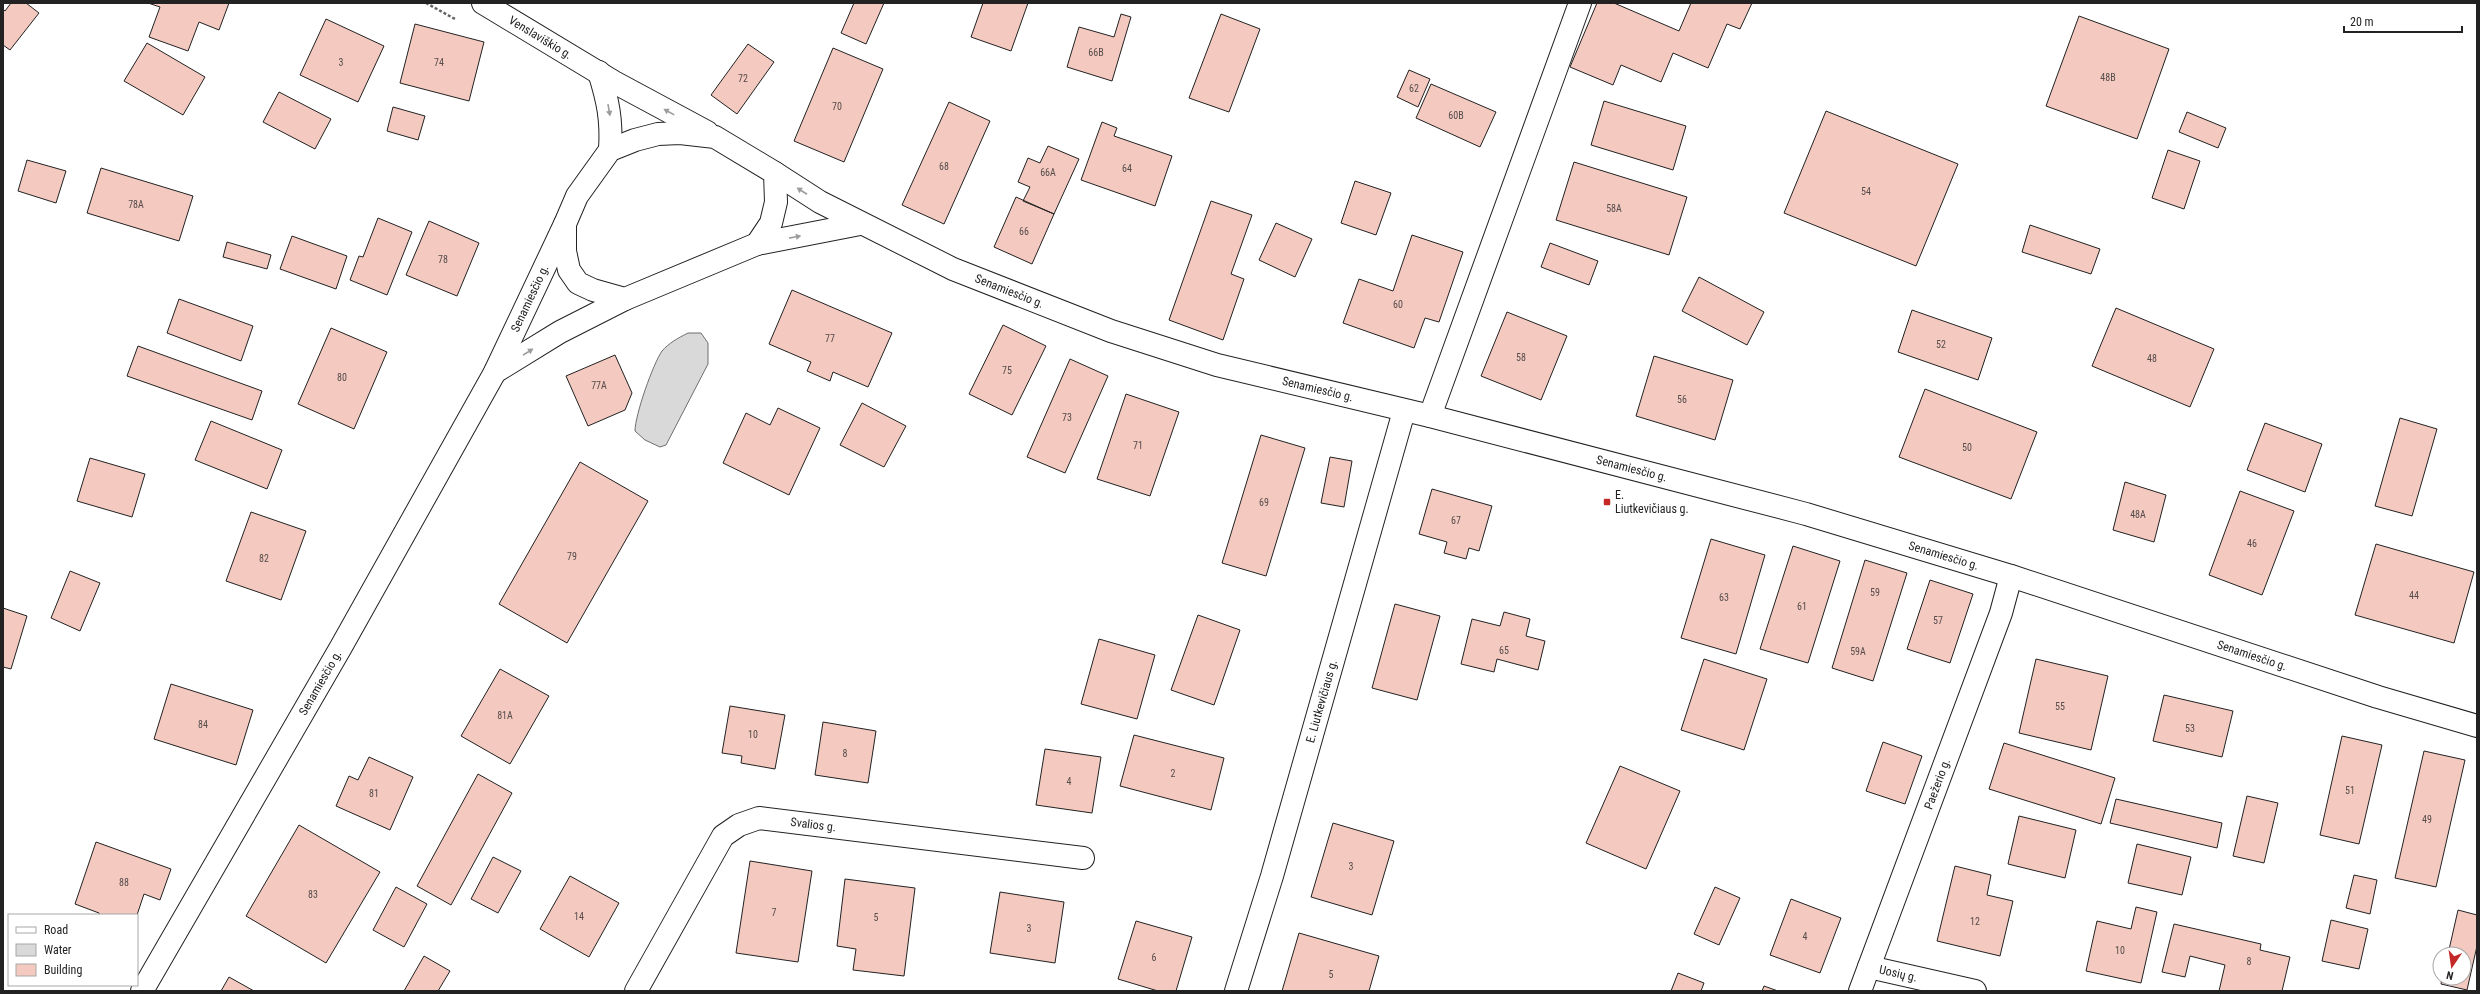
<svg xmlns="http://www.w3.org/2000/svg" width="2480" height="994" font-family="'Roboto Condensed',sans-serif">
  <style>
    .water { fill: #d9d9d9; stroke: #6f6f6f }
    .building { fill: #f3c9c0; stroke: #222 }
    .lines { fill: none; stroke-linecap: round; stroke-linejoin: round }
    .minor-casing { stroke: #222; stroke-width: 24 }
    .secondary-casing { stroke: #222; stroke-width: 24 }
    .path { stroke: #646464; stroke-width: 2.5; stroke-dasharray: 3 2; stroke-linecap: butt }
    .minor { stroke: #fff; stroke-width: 22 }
    .secondary { stroke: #fff; stroke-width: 22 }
    .oneway { fill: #9c9c9c }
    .poi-dot { fill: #c62828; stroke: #fff; stroke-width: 1.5 }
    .labels { text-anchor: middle; stroke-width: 3; stroke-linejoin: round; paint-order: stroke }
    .number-label { font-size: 10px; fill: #564c4a }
    .street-label { font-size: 12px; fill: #222; stroke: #fff }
    .poi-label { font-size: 12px; fill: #222; stroke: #fff; text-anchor: start }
  </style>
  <rect width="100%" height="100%" fill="#fff"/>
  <path class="water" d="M 688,333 L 701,333 L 708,343 L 708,364 L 666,445 L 660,447 L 645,440 L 635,431 C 635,415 653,364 662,351 C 669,343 678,338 688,333 Z"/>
  <path class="building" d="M 11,3 L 26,3 L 39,13 L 10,50 L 3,45 L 3,9 L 5,11 Z
    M 148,3 L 229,3 L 219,30 L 199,22 L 188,51 L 149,37 L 160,7 Z
    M 854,3 L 884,3 L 866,44 L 841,33 Z
    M 983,3 L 1028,3 L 1011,51 L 971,37 Z
    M 1597,3 L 1614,3 L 1679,31 L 1691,3 L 1752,3 L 1740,29 L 1727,24 L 1708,68 L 1673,53 L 1661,82 L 1621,65 L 1613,85 L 1570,67 Z
    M 1121,14 L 1131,17 L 1112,81 L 1067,67 L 1079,27 L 1114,37 Z
    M 1221,14 L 1260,29 L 1229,112 L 1189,98 Z
    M 2079,16 L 2169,49 L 2137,139 L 2046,106 Z
    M 326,19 L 384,46 L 358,102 L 300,75 Z
    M 415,24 L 484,42 L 469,101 L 400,83 Z
    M 147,43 L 205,77 L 183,115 L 124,81 Z
    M 748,44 L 774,62 L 737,114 L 711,95 Z
    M 833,48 L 883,69 L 844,162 L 794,141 Z
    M 1409,70 L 1430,79 L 1418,107 L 1397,97 Z
    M 1431,84 L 1496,112 L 1480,147 L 1416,118 Z
    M 279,92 L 331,119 L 315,149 L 263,122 Z
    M 1604,101 L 1686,126 L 1673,170 L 1591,145 Z
    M 949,102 L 990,121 L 944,224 L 902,205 Z
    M 393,107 L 425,116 L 418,140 L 387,131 Z
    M 1826,111 L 1958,164 L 1916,266 L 1784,213 Z
    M 2187,112 L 2226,128 L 2218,148 L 2179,132 Z
    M 1102,122 L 1117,128 L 1114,136 L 1172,156 L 1155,206 L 1081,180 Z
    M 1048,146 L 1079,159 L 1054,214 L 1023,201 L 1030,187 L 1018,182 L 1028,158 L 1040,163 Z
    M 2168,150 L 2200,161 L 2184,209 L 2152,198 Z
    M 27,160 L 66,171 L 56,203 L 18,191 Z
    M 1574,162 L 1687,197 L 1669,255 L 1556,220 Z
    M 101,168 L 193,196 L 179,241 L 87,213 Z
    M 1355,181 L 1391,193 L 1376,235 L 1341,223 Z
    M 1016,197 L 1054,214 L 1032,264 L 994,247 Z
    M 1211,201 L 1252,215 L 1231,274 L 1244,279 L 1223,340 L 1169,320 Z
    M 378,218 L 412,232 L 387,295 L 350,280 L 359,256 L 363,257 Z
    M 429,221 L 479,243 L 457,296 L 406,275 Z
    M 1276,223 L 1312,239 L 1295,277 L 1259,260 Z
    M 2030,225 L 2100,249 L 2091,274 L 2022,252 Z
    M 1412,235 L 1463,252 L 1439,322 L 1425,318 L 1414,348 L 1343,323 L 1359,279 L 1393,291 Z
    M 292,236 L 347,256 L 336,289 L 280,269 Z
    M 227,242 L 271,255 L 267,269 L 223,257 Z
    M 1550,243 L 1598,261 L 1589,285 L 1541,267 Z
    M 1699,277 L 1764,312 L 1747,345 L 1682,311 Z
    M 792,290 L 892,333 L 868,387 L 833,372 L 830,381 L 807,371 L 811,362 L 769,344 Z
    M 179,299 L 253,326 L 241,361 L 167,333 Z
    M 2116,308 L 2214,349 L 2190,407 L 2092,366 Z
    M 1912,310 L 1992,338 L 1978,380 L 1898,352 Z
    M 1507,312 L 1567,336 L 1541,400 L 1481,376 Z
    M 1003,325 L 1046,346 L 1012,415 L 969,394 Z
    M 331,328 L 387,352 L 354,429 L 298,404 Z
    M 138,346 L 262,391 L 252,420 L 127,376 Z
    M 615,355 L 632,393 L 625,410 L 588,426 L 566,376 Z
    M 1654,356 L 1733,380 L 1715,440 L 1636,416 Z
    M 1070,359 L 1108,376 L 1065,473 L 1027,457 Z
    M 1925,389 L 2037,432 L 2011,499 L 1899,457 Z
    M 1126,394 L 1179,412 L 1150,496 L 1097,479 Z
    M 862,403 L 906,426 L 884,467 L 840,445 Z
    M 778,408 L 820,428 L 789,495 L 723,463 L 746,413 L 770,425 Z
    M 2400,418 L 2437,429 L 2412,516 L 2375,506 Z
    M 211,421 L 282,450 L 267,489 L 195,460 Z
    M 2265,423 L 2322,444 L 2305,492 L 2247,470 Z
    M 1261,435 L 1305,448 L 1266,576 L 1222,563 Z
    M 1330,457 L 1352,461 L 1344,507 L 1321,503 Z
    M 90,458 L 145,474 L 132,517 L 77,501 Z
    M 580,462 L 648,501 L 567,643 L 499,604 Z
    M 2125,482 L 2166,495 L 2154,542 L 2113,530 Z
    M 1432,489 L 1492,506 L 1479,551 L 1469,548 L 1466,559 L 1444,553 L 1447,542 L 1419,534 Z
    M 2240,491 L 2294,511 L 2262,595 L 2209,575 Z
    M 251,512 L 306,531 L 281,600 L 226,581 Z
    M 1711,539 L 1765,555 L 1736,654 L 1681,638 Z
    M 2376,544 L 2474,572 L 2454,643 L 2355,615 Z
    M 1793,546 L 1840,561 L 1808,663 L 1760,649 Z
    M 1865,560 L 1907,573 L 1873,681 L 1832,668 Z
    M 70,571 L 100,583 L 80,631 L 51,618 Z
    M 1930,580 L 1973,594 L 1950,663 L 1907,649 Z
    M 1395,604 L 1440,616 L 1417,700 L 1372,688 Z
    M 3,608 L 27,616 L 11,669 L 3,667 Z
    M 1504,612 L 1530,619 L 1526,636 L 1545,641 L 1538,670 L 1497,659 L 1494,672 L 1461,664 L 1472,619 L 1500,626 Z
    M 1198,615 L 1240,630 L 1214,705 L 1171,690 Z
    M 1099,639 L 1155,655 L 1137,719 L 1081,704 Z
    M 1704,659 L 1767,679 L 1744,750 L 1681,730 Z
    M 2036,659 L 2108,676 L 2091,750 L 2019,733 Z
    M 500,669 L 549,696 L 510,764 L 461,736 Z
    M 171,684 L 253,710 L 236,765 L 154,739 Z
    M 2164,695 L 2233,711 L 2222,757 L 2153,741 Z
    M 730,706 L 785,715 L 775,769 L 741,763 L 742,756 L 722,753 Z
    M 823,722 L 876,731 L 868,783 L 815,775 Z
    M 1134,735 L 1224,758 L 1211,810 L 1120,786 Z
    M 2342,736 L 2382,745 L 2359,844 L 2320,835 Z
    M 1883,742 L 1922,756 L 1905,804 L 1866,791 Z
    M 2004,743 L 2115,778 L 2101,824 L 1989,789 Z
    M 1045,749 L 1101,757 L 1092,813 L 1036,805 Z
    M 2424,751 L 2465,760 L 2436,887 L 2395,878 Z
    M 369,757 L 413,777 L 390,830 L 336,806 L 349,776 L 358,780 Z
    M 1620,766 L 1680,791 L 1646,869 L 1586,843 Z
    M 478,774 L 512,793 L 451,905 L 417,886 Z
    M 2247,796 L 2278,803 L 2264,863 L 2233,856 Z
    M 2116,799 L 2222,823 L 2217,848 L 2110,823 Z
    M 2019,816 L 2076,830 L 2065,878 L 2008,864 Z
    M 1333,823 L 1394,841 L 1372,915 L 1311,897 Z
    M 299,825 L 380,872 L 326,963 L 246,916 Z
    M 96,842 L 171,869 L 160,900 L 144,894 L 137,915 L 99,915 L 99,913 L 75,904 Z
    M 2137,844 L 2191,857 L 2182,895 L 2128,883 Z
    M 493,857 L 521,871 L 498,913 L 471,899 Z
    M 750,861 L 812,871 L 798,962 L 736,953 Z
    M 1955,866 L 1991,875 L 1987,895 L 2013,901 L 2000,956 L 1937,941 Z
    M 2354,875 L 2377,880 L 2370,914 L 2346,908 Z
    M 570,876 L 619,903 L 589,957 L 540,929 Z
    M 845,879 L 915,888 L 904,976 L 853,970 L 856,949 L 837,946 Z
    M 396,887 L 427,904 L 404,947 L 373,930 Z
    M 1715,887 L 1740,898 L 1719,945 L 1694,934 Z
    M 1000,892 L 1064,902 L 1055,963 L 990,953 Z
    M 1791,899 L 1841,918 L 1820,973 L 1770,955 Z
    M 2136,907 L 2157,912 L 2141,983 L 2086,971 L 2097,921 L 2131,929 Z
    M 2458,910 L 2477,915 L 2477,946 L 2467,990 L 2441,984 L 2442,978 L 2464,978 L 2464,954 L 2448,954 Z
    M 2331,920 L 2368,929 L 2359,969 L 2322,961 Z
    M 1136,921 L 1192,937 L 1176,991 L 1158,991 L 1118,979 Z
    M 2174,924 L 2261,944 L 2260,950 L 2290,957 L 2282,991 L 2219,991 L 2225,965 L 2190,956 L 2185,977 L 2162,972 Z
    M 1299,933 L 1379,956 L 1369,991 L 1282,991 Z
    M 424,956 L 450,971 L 438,991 L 404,991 Z
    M 1678,973 L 1704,983 L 1701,991 L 1671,991 Z
    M 229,977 L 254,991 L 221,991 Z
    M 1764,986 L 1778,991 L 1762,991 Z"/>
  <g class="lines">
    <g class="minor-casing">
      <g id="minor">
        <path d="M 495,372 L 560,332 L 625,299"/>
        <path d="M 1430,416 L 1580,3"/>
        <path id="s1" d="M 1869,967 L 1975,991"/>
        <path id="s2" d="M 142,991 L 341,647 L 495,372 L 565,224"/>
        <path id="s3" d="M 636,991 L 723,836 L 739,825 L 759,818 L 1083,858"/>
        <path id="s4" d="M 1236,991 L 1272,876 L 1404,411"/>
        <path id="s5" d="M 1860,991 L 2001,613 L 2011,576"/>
      </g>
    </g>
    <g class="secondary-casing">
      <g id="secondary">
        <path id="s6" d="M 483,3 L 614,82 L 707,132"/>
        <path d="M 599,72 C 608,101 612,120 610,150"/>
        <path d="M 680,133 L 715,137 L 775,173 L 776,202 L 771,223 L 757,244 L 625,299 L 593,290 L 578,283 L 569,270 L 565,251 L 565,224 L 577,196 L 610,150 L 635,140 L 658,134 Z"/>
        <path id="s7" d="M 775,173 L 820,202 L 953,269 L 1111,331 L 1217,365 L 1430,416 L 1806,514 L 2011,576 L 2378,697 L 2477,726"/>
        <path d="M 757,244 L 860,224"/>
      </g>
    </g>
    <path class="path" d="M 426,3 L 455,19"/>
    <use href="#minor" class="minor"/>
    <use href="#secondary" class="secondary"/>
  </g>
  <defs><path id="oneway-solid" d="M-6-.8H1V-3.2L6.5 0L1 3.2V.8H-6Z"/></defs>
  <g class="oneway">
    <use href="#oneway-solid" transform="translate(609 110) rotate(80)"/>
    <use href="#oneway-solid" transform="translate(669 112) rotate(-151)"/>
    <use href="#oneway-solid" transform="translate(802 191) rotate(-147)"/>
    <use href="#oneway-solid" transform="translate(795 237) rotate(-11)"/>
    <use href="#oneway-solid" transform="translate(528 352) rotate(-32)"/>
  </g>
  <rect class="poi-dot" x="1603" y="498" width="8" height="8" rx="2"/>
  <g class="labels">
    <g class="number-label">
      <text x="1096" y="56">66B</text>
      <text x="341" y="66">3</text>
      <text x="439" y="66">74</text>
      <text x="2108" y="81">48B</text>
      <text x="743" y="82">72</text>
      <text x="1414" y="92">62</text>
      <text x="837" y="110">70</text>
      <text x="1456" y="119">60B</text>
      <text x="944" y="170">68</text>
      <text x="1127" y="172">64</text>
      <text x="1048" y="176">66A</text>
      <text x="1866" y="195">54</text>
      <text x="136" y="208">78A</text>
      <text x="1614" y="212">58A</text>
      <text x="1024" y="235">66</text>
      <text x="443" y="263">78</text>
      <text x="1398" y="308">60</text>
      <text x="830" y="342">77</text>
      <text x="1941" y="348">52</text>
      <text x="1521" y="361">58</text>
      <text x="2152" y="362">48</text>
      <text x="1007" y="374">75</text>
      <text x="342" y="381">80</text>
      <text x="599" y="389">77A</text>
      <text x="1682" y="403">56</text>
      <text x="1067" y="421">73</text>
      <text x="1138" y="449">71</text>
      <text x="1967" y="451">50</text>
      <text x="1264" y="506">69</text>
      <text x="2138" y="518">48A</text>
      <text x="1456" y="524">67</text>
      <text x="2252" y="547">46</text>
      <text x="572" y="560">79</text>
      <text x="264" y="562">82</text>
      <text x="1875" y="596">59</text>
      <text x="2414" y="599">44</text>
      <text x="1724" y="601">63</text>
      <text x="1802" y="610">61</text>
      <text x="1938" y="624">57</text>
      <text x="1504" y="654">65</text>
      <text x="1858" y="655">59A</text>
      <text x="2060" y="710">55</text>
      <text x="505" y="719">81A</text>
      <text x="203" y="728">84</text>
      <text x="2190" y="732">53</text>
      <text x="753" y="738">10</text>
      <text x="845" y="757">8</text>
      <text x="1173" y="777">2</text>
      <text x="1069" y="785">4</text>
      <text x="2350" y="794">51</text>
      <text x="374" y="797">81</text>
      <text x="2427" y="823">49</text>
      <text x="1351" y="870">3</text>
      <text x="124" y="886">88</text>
      <text x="313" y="898">83</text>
      <text x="774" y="916">7</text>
      <text x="579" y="920">14</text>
      <text x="876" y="921">5</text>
      <text x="1975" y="925">12</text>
      <text x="1029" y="932">3</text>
      <text x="1805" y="940">4</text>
      <text x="2120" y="954">10</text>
      <text x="1154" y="961">6</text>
      <text x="2249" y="965">8</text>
      <text x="1331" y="978">5</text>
    </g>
    <g class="street-label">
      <text dy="4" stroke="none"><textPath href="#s6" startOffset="67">Venslaviškio g.</textPath></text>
      <text dy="4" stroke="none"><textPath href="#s7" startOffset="263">Senamiesčio g.</textPath></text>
      <text dy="4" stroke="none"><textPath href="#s2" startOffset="794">Senamiesčio g.</textPath></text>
      <text dy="4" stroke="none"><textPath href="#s7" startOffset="587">Senamiesčio g.</textPath></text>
      <text dy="4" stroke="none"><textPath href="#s7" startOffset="911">Senamiesčio g.</textPath></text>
      <text dy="4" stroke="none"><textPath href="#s7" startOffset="1235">Senamiesčio g.</textPath></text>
      <text dy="4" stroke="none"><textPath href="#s7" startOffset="1559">Senamiesčio g.</textPath></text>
      <text dy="4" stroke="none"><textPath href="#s2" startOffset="356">Senamiesčio g.</textPath></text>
      <text dy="4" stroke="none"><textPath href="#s4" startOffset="302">E. Liutkevičiaus g.</textPath></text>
      <text dy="4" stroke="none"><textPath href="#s5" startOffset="221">Paežerio g.</textPath></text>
      <text dy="4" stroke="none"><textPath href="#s3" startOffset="273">Svalios g.</textPath></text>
      <text dy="4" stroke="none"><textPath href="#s1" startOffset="30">Uosių g.</textPath></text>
    </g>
    <g class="poi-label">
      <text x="1615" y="499">E.<tspan x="1615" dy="14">Liutkevičiaus g.</tspan></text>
    </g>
  </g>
  <rect width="2480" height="994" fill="none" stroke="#222222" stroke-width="8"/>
  <rect x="8" y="914" width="130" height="72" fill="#ffffff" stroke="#a7a7a7"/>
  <rect x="16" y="927" width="20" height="6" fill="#ffffff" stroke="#a7a7a7"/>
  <text x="44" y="934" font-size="12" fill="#222222">Road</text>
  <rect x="16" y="944" width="20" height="12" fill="#d9d9d9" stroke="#a7a7a7"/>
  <text x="44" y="954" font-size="12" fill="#222222">Water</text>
  <rect x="16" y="964" width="20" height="12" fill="#f3c9c0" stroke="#a7a7a7"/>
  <text x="44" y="974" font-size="12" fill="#222222">Building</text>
  <g transform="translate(2452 966) rotate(193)"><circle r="19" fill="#ffffff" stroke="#a7a7a7"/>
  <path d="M0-3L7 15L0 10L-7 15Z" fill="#c62828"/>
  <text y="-6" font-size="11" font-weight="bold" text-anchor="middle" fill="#222222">N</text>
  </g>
  <path d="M2344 26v6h118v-6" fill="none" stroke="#222222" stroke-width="2"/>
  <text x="2350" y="26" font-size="12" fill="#222222" stroke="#ffffff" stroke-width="3" paint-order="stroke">20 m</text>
</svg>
